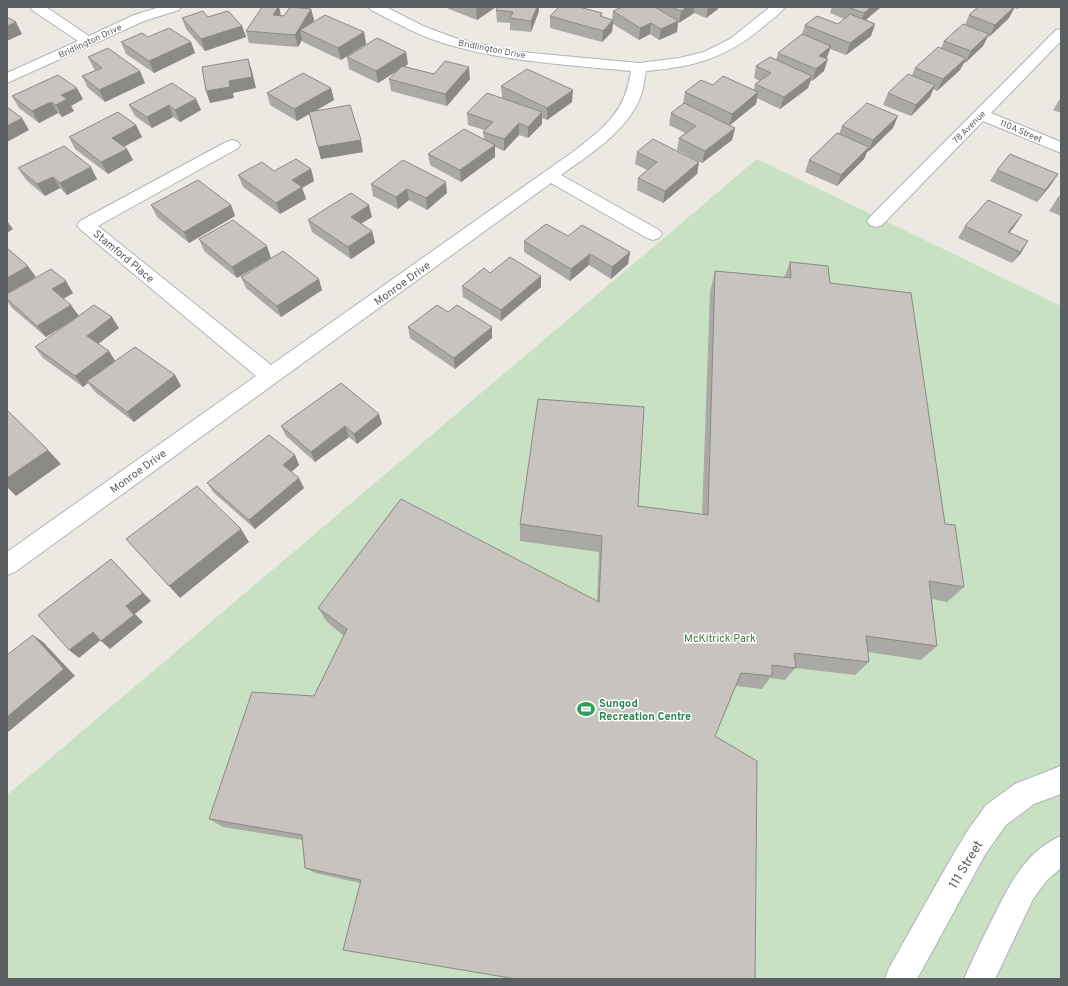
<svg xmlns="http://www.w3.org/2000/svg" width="1068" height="986" font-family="Overpass,sans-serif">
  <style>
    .green { fill: #c7e1c2 }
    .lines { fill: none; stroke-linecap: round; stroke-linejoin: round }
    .minor-casing { stroke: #b0b4b7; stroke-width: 2 }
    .minor { fill: #fff; fill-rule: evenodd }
    .wall { fill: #aba9a5 }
    .shaded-wall { fill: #8b8986 }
    .building { fill: #c7c4c0; stroke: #8b8986 }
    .labels { text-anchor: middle; stroke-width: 3; stroke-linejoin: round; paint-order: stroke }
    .far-street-label { font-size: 9px; fill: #5b5f62; stroke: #fff }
    .street-label { font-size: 11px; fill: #5b5f62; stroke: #fff }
    .park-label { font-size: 11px; fill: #457d3f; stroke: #fff }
    .leisure-label { font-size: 11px; font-weight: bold; fill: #27864d; stroke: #fff; text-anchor: start }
    .near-street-label { font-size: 13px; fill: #5b5f62; stroke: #fff }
  </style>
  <rect width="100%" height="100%" fill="#ece9e3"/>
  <path class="green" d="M 757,159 L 1061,306 L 1061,979 L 7,979 L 7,795 Z"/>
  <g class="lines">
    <g class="minor-casing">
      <path id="minor" d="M 30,7 L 46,7 L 89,36 L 134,15 L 160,7 L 181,7 L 179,10 L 144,21 L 7,83 L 7,73 L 78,41 L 32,10 Z
        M 369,7 L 386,7 L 423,26 L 455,38 L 510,51 L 639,63 L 679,58 L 704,52 L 730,39 L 770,7 L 785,7 C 780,14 771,20 764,26 C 727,58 694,67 646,71 C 644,80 644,89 640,98 C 626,132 590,154 561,175 L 659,230 L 662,234 L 659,238 L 653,240 L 647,238 L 551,183 L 15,572 L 7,575 L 7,552 L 256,376 L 80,229 L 77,225 L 80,221 L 226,142 L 232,140 L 238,142 L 240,145 L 238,148 L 98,226 L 271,365 L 577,149 C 608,124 625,111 631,71 C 569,65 507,62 446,44 C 420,36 396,23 371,10 Z
        M 1061,29 L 1061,41 L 991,113 L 1061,142 L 1061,153 L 983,121 L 882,225 L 876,227 L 870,225 L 867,221 L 870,217 L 1056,30 Z
        M 1061,766 L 1061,794 L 1034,804 L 1006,825 L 986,853 L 917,979 L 885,979 L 889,968 L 949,862 L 966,833 L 986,805 L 1015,784 Z
        M 1061,836 L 1061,868 L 1047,880 L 1033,899 L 995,979 L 964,979 C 972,960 981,942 990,924 C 1007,890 1023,852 1061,836 Z"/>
    </g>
    <use href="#minor" class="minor"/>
  </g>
  <path class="wall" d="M 279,7 L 281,15 L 284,16 L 311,9 L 314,20 L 312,23 L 364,32 L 366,44 L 341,60 L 303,42 L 302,40 L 298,47 L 249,43 L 246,31 Z
    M 444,7 L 496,7 L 477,20 Z
    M 498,7 L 539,7 L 539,11 L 531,32 L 510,30 L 510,23 L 497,22 L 496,10 Z
    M 622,7 L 718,7 L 718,9 L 706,18 L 694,13 L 679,23 L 678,22 L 677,32 L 659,40 L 650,34 L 639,40 L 613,24 L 612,32 L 602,42 L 550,28 L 550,16 L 602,13 L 602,17 L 612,20 L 613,11 Z
    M 832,7 L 881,7 L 865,20 L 875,24 L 871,36 L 846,55 L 830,49 L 827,57 L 826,59 L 824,71 L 812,81 L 811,80 L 808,88 L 780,109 L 757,98 L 756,104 L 729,125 L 735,128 L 732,140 L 702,163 L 677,150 L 679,138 L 685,133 L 669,125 L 671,113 L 683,104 L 685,92 L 713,85 L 754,90 L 755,84 L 760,81 L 754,78 L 756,66 L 776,60 L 778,53 L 802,34 L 805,25 L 838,24 L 844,19 L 830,13 Z
    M 978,7 L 1020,7 L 1018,9 L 1014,8 L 1009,18 L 989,37 L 988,36 L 983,46 L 965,63 L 964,63 L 960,70 L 937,91 L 933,89 L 930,97 L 911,116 L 883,105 L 888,93 L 912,75 L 915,68 L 941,48 L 944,41 L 965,25 L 969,15 Z
    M 208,17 L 242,26 L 246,37 L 205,51 L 186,29 L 182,18 Z
    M 148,37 L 191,42 L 195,53 L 154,73 L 126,54 L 121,42 Z
    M 88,57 L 145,83 L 105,102 L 88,88 L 82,76 L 95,70 L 94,69 Z
    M 347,57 L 408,64 L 404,67 L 434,74 L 470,79 L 447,106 L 391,91 L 389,79 L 397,71 L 378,83 L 349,69 Z
    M 501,86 L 572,102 L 547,120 L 542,118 L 542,124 L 528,138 L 519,135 L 504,151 L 495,147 L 495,157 L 461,182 L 430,165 L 428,154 L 484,139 L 483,132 L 484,130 L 468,125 L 467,113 L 502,98 Z
    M 331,88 L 334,100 L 314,112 L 363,152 L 321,159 L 309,114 L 297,121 L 270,105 L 267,93 Z
    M 12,96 L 83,99 L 71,106 L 74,111 L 62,117 L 58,113 L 39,123 L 19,108 Z
    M 1061,97 L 1061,113 L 1053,110 Z
    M 196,99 L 201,110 L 180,122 L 173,117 L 152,128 L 135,116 L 129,105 Z
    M 136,125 L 142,137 L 124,146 L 127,149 L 133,160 L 108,174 L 75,149 L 69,137 Z
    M 842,126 L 893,128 L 868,152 L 867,152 L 864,159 L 837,186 L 805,172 L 809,160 L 839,134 Z
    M 637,152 L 699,162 L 697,174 L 663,203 L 637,190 L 638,178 L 647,170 L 635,164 Z
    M 18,168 L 97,179 L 67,195 L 60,188 L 45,196 L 26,180 Z
    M 311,169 L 314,181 L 302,188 L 306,199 L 280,214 L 243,187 L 238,175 Z
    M 997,170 L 1058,174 L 1050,186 L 1037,202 L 990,181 Z
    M 371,184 L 447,193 L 427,210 L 409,200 L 398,209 L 373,196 Z
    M 1061,195 L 1061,216 L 1049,211 L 1057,199 Z
    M 151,205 L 231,205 L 235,216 L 189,243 L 157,217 Z
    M 372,217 L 361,224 L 372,231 L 375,243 L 351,259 L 312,232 L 308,220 Z
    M 965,226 L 1014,227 L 1009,233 L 1021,253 L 1012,263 L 958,238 Z
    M 199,239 L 271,258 L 237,278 L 204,251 Z
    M 524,241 L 630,252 L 628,264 L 611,279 L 589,265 L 570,281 L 524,252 Z
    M 790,262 L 830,283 L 945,524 L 964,587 L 947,602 L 932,599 L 937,646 L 921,660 L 868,652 L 869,662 L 855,675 L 795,668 L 785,680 L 770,678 L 762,689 L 736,686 L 360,883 L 315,873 L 305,868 L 303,840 L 223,827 L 209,819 L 314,696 L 344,636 L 327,622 L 318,608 L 597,601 L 599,552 L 520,541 L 520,524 L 638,506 L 702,515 L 710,292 L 715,271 L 784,278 Z
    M 490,273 L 541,287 L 501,321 L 463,297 L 462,286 Z
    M 241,277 L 322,290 L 281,317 L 246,288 Z
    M 73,293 L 63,299 L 79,316 L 119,328 L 98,344 L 115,361 L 175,375 L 181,386 L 134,422 L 95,392 L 88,383 L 83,387 L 43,358 L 35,347 L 75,319 L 46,337 L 12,308 L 7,301 L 7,294 Z
    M 408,327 L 492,338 L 455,369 L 410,338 Z
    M 382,424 L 357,444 L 349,437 L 315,462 L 286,436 L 281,426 Z
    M 295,455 L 299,465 L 291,472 L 304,488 L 255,529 L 214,493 L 207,483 Z"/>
  <path class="shaded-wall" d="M 278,7 L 279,7 L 281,18 L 273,15 Z
    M 478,7 L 496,7 L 477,20 L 476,8 Z
    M 537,7 L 539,7 L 539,11 L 531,32 L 531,21 Z
    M 687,7 L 694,7 L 694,13 L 679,23 L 681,11 Z
    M 708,7 L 718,7 L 718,9 L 706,18 Z
    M 871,7 L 881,7 L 860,25 L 864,13 Z
    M 1014,7 L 1015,7 L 1009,18 L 989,37 L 995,25 Z
    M 311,9 L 314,20 L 306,33 L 300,30 L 302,40 L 298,47 L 295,35 Z
    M 613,20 L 612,32 L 602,42 L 603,31 Z
    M 678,21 L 677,32 L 659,40 L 661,29 Z
    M 16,22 L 22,34 L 7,41 L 7,26 Z
    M 651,23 L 650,34 L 639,40 L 640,28 Z
    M 875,24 L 871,36 L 846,55 L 850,43 Z
    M 242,26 L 246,37 L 205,51 L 201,39 Z
    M 364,32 L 366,44 L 341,60 L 338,48 Z
    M 989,34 L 983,46 L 965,63 L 971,51 Z
    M 191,42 L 195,53 L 154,73 L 149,61 Z
    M 831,46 L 827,57 L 815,67 L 819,56 Z
    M 406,52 L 408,64 L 378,83 L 376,71 Z
    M 966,58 L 960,70 L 937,91 L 943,79 Z
    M 248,59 L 252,71 L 256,88 L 233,93 L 234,98 L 210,103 L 206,91 L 229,81 Z
    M 828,59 L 824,71 L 812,81 L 816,69 Z
    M 469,67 L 470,79 L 447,106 L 445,94 Z
    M 140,71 L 145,83 L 105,102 L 99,90 Z
    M 812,76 L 808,88 L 780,109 L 784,97 Z
    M 935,85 L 930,97 L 911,116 L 916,105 Z
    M 77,88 L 83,99 L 71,106 L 74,111 L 62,117 L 56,105 L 61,95 Z
    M 331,88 L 334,100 L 297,121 L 294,109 Z
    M 573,90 L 572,102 L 547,120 L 547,108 Z
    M 758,92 L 756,104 L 729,126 L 732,114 Z
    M 196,99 L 201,110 L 180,122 L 175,110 Z
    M 51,102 L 58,113 L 39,123 L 32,111 Z
    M 169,105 L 173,117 L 152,128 L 147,117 Z
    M 542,112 L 542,124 L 528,138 L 528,127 Z
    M 898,116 L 893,128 L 868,152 L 873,140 Z
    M 22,118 L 29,130 L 7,142 L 7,126 Z
    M 519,123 L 519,135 L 504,151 L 504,139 Z
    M 136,125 L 142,137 L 118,150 L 112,138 Z
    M 735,128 L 732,140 L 702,163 L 705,151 Z
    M 361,140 L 363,152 L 321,159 L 318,147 Z
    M 495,145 L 495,157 L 461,182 L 460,170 Z
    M 869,147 L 864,159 L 837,186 L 841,175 Z
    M 127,149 L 133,160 L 108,174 L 101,162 Z
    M 699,162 L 697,174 L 663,203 L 665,191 Z
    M 91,167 L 97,179 L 67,195 L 60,183 Z
    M 311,169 L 314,181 L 302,188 L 306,199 L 280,214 L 276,203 L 292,180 Z
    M 1058,174 L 1050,186 L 1037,202 L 1045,190 Z
    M 53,177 L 60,188 L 45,196 L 37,184 Z
    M 446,182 L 447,193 L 427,210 L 426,198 Z
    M 407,189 L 409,200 L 398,209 L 396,197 Z
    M 231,205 L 235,216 L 189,243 L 184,232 Z
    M 369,205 L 372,217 L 353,228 L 351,217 Z
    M 1022,215 L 1014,227 L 1001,243 L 1008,232 Z
    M 7,221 L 13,229 L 7,233 Z
    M 372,231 L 375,243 L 351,259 L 348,247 Z
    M 1028,241 L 1021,253 L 1012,263 Z
    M 267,246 L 271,258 L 237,278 L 232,267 Z
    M 630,252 L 628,264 L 611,279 L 612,267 Z
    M 590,254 L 589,265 L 570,281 L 571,269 Z
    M 28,266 L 36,277 L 7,294 L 7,278 Z
    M 541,276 L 541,287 L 501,321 L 501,310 Z
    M 319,279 L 322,290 L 281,317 L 277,306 Z
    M 66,281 L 73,293 L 60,301 L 52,289 Z
    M 71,305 L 79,316 L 46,337 L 37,326 Z
    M 112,317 L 119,328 L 94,347 L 87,336 Z
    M 492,327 L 492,338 L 455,369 L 454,358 Z
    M 109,351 L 116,362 L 87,381 L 88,383 L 83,387 L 75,376 Z
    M 175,375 L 181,386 L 134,422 L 127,412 Z
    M 379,414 L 382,424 L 357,444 L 354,434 Z
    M 345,426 L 349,437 L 315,462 L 311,452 Z
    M 48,450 L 61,464 L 16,496 L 7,487 L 7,478 Z
    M 295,455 L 299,465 L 288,475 L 283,465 Z
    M 299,478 L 304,488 L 255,529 L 249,520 Z
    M 241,529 L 249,542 L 180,598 L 169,586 Z
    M 111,559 L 151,601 L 135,614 L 143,622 L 110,649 L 101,641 L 126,606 Z
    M 93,632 L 102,639 L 79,658 L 69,650 Z
    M 33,635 L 43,642 L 75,676 L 7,733 L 7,717 Z"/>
  <path class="building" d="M 262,7 L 278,7 L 273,15 L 284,16 L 290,7 L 311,9 L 295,35 L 246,31 Z
    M 498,7 L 537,7 L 531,21 L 510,18 L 513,12 L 496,10 Z
    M 559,7 L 579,7 L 602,13 L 600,16 L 613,20 L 603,31 L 550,16 Z
    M 622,7 L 655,7 L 678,21 L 661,29 L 651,23 L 640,28 L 613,11 Z
    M 671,7 L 687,7 L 681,11 Z
    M 848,7 L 871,7 L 864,13 Z
    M 978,7 L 1014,7 L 995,25 L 969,15 Z
    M 203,11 L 208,17 L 228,11 L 242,26 L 201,39 L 182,18 Z
    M 850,14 L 875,24 L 850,43 L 805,25 L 817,16 L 838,24 Z
    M 325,15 L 364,32 L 338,48 L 300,30 Z
    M 7,17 L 16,22 L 7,26 Z
    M 963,24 L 989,34 L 971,51 L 944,41 Z
    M 169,28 L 191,42 L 149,61 L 121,42 L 142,33 L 148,37 Z
    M 802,34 L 831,46 L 819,56 L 828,59 L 816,69 L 778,53 Z
    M 377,38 L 406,52 L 376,71 L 347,57 Z
    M 938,47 L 966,58 L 943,79 L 915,68 Z
    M 108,48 L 140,71 L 99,90 L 82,76 L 102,68 L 88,57 Z
    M 770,57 L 812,76 L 784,97 L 755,84 L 771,73 L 756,66 Z
    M 248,59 L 252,77 L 229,81 L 230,87 L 206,91 L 202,67 Z
    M 445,61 L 469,67 L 445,94 L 389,79 L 402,66 L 434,74 Z
    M 527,69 L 573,90 L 547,108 L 501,86 Z
    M 303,73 L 331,88 L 294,109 L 267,93 Z
    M 908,74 L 935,85 L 916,105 L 888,93 Z
    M 58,75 L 77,88 L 61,95 L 67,99 L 56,105 L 51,102 L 32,111 L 12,96 Z
    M 723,76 L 758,92 L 732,114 L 685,92 L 701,80 L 713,85 Z
    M 172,83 L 196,99 L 175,110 L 169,105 L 147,117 L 129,105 Z
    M 487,93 L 542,112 L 528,127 L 519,123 L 504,139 L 483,132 L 493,122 L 467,113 Z
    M 684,103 L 735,128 L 705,151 L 679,138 L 696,126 L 671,113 Z
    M 867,103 L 898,116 L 873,140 L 842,126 Z
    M 350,105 L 361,140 L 318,147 L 309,112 Z
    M 7,107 L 22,118 L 7,126 Z
    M 118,112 L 136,125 L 112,138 L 127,149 L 101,162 L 69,137 Z
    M 464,129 L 495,145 L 460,170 L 428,154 Z
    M 837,133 L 869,147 L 841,175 L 809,160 Z
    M 653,139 L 699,162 L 665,191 L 638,178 L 657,162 L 637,152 Z
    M 64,146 L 91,167 L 60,183 L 53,177 L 37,184 L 18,168 Z
    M 1010,154 L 1058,174 L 1045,190 L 997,170 Z
    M 296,159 L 311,169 L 292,180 L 302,187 L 276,203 L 238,175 L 262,162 L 274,171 Z
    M 403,160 L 446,182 L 426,198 L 407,189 L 396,197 L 371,184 Z
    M 198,180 L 231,205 L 184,232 L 151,205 Z
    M 351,193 L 369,205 L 351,217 L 372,231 L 348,247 L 308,220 Z
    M 1061,195 L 1061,201 L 1057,199 Z
    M 988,200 L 1022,215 L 1008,232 L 1028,241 L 1020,252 L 965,226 Z
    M 233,220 L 267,246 L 232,267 L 199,239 Z
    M 546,224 L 568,236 L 582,225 L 630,252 L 612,267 L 590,254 L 571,269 L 524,241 Z
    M 7,248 L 28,266 L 7,278 Z
    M 283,251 L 319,279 L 277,306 L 241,277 Z
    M 510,257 L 541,276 L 501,310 L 462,286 L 484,268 L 490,273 Z
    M 790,262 L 828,266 L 830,283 L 911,293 L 945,524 L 955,525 L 964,587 L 929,581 L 937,646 L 866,636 L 869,662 L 794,653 L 796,668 L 772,665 L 772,676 L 741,673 L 715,736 L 757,761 L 755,979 L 516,979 L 343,950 L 361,880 L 305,868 L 302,835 L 209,819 L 252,692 L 314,696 L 347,629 L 318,608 L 401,499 L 599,602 L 602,536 L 520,524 L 538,399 L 644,407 L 638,506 L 708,515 L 715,271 L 791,278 Z
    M 51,269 L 66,281 L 52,289 L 71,305 L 37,326 L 7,299 L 7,294 Z
    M 94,305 L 112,317 L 87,336 L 109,351 L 75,376 L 35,347 Z
    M 437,305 L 448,312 L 457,305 L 492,327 L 454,358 L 408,327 Z
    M 135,347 L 175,375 L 127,412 L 87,381 Z
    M 341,383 L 379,414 L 354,434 L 345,426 L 311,452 L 281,426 Z
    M 7,410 L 48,450 L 7,478 Z
    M 269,435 L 295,455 L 283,465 L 299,478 L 249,520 L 207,483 Z
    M 197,486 L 241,529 L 169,586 L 126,539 Z
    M 111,559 L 143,593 L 126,606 L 134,615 L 101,641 L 93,632 L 69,650 L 38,615 Z
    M 33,635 L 64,669 L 7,717 L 7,655 Z"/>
  <defs>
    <g id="stadium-bare" transform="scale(1.38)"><path d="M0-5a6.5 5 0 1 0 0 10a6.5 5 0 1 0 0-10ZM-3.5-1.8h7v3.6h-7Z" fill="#2e9e5b" stroke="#fff" stroke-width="2.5" paint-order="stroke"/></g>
  </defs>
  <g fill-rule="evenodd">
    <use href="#stadium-bare" x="586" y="709"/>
  </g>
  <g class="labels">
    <g class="far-street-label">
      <text transform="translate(90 41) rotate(-25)" y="3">Bridlington Drive</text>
      <text transform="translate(492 49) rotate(11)" y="3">Bridlington Drive</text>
      <text transform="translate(969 127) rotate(-45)" y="3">78 Avenue</text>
      <text transform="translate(1021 131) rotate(23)" y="3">110A Street</text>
    </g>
    <g class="street-label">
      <text transform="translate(124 256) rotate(40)" y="4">Stamford Place</text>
      <text transform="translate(402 283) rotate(-36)" y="4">Monroe Drive</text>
      <text transform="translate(138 471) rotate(-36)" y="4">Monroe Drive</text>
    </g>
    <g class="park-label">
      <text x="720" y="642">McKitrick Park</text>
    </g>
    <g class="leisure-label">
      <text x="599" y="707">Sungod<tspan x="599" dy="13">Recreation Centre</tspan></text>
    </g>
    <g class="near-street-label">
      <text transform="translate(965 864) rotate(-59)" y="5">111 Street</text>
    </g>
  </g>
  <rect width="1068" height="986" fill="none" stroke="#5b5f62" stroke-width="16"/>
</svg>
